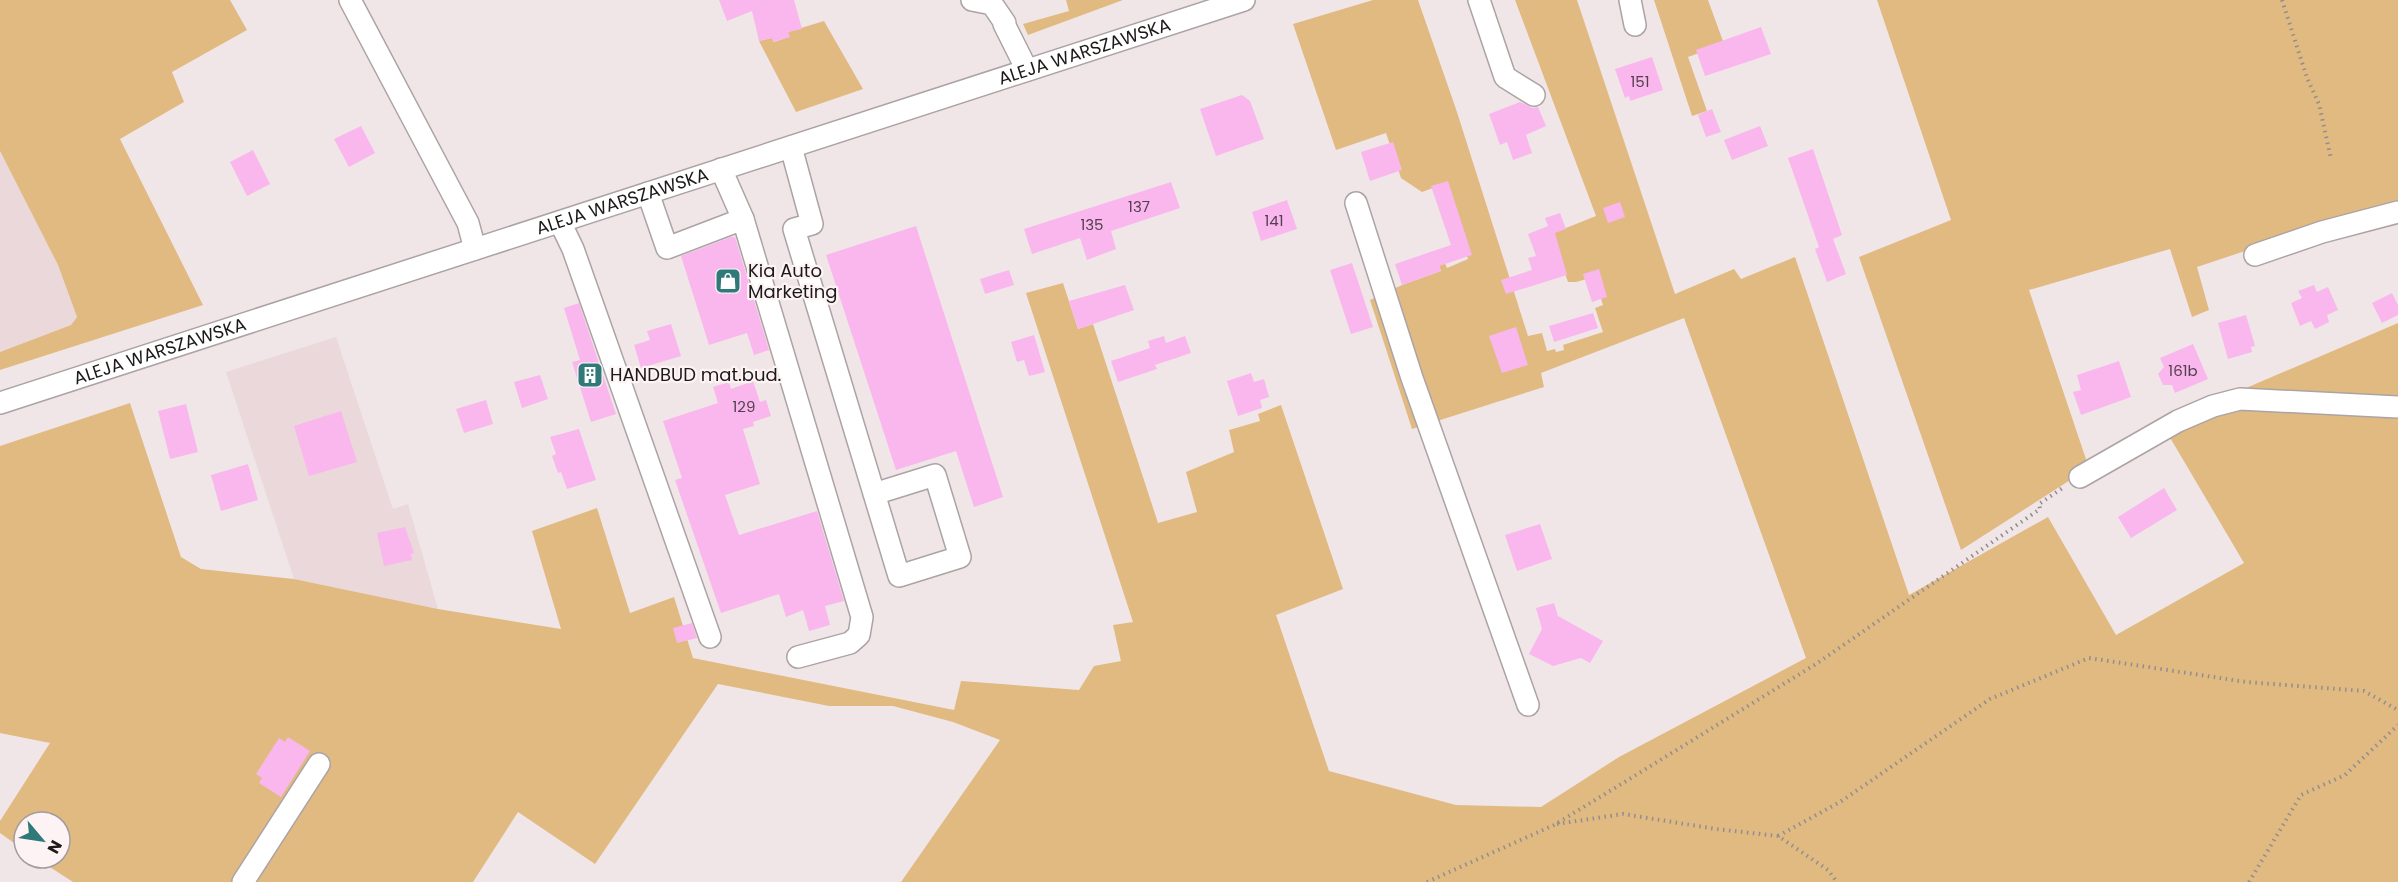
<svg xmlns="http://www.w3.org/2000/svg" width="2398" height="882" font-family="Poppins,sans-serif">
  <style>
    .built { fill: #ead8da }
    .green { fill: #e1ba82 }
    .building { fill: #f9b7ed }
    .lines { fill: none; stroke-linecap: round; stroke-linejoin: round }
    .minor-casing { stroke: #aca3a4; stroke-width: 24 }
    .path { stroke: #948d8e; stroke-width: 4; stroke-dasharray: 1.5 4.5; stroke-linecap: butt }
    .minor { stroke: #fff; stroke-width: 21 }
    .labels { text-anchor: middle; stroke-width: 4.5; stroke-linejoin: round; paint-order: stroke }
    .number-label { font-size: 15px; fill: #53404e }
    .street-label { font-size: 18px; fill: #1c1919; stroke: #fdf3f5 }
    .poi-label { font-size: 18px; fill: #1c1919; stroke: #fdf3f5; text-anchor: start }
  </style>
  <rect width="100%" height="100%" fill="#f0e6e8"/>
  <path class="built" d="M 0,151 L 58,265 L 77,317 L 71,325 L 0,352 Z
    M 336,337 L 393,509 L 408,504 L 438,609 L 294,579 L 226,372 Z"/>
  <path class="green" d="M 0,0 L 230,0 L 247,30 L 172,72 L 184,102 L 120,139 L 203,305 L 0,370 L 0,352 L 71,325 L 77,317 L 58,265 L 0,151 Z
    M 1066,0 L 1123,0 L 1028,35 L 1023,24 L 1069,11 Z
    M 1373,0 L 1418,0 L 1456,109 L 1528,336 L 1542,333 L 1547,351 L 1555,349 L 1556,352 L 1564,350 L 1563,345 L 1603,332 L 1595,308 L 1603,305 L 1594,277 L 1576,282 L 1568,282 L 1551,234 L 1596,216 L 1515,0 L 1577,0 L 1675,294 L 1734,269 L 1741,279 L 1795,257 L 1909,595 L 2048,517 L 2116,635 L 2244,563 L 2162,424 L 2398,323 L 2398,882 L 901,882 L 1000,740 L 953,722 L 893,706 L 829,706 L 718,684 L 595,864 L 518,812 L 473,882 L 73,882 L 36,858 L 60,858 L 60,822 L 24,822 L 24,850 L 0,833 L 0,821 L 50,743 L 0,733 L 0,446 L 130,403 L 181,557 L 201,569 L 294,579 L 438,609 L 561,629 L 532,531 L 597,508 L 630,613 L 674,597 L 693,658 L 954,710 L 961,681 L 1079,690 L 1094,666 L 1121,661 L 1113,625 L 1133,622 L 1026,293 L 1063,283 L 1078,329 L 1093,324 L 1158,523 L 1197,512 L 1186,472 L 1234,452 L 1229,430 L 1260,421 L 1258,414 L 1281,405 L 1343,589 L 1276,615 L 1329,771 L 1456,805 L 1541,807 L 1619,757 L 1806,658 L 1684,318 L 1541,373 L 1544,387 L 1412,429 L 1370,300 L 1402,285 L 1441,271 L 1434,251 L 1441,253 L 1447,268 L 1468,259 L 1441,185 L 1422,192 L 1401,178 L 1386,133 L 1336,150 L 1293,24 Z
    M 1654,0 L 1708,0 L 1724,44 L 1688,57 L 1707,111 L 1692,116 Z
    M 1877,0 L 2398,0 L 2398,200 L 2197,267 L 2209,310 L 2192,317 L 2170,249 L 2029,290 L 2089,468 L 1961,550 L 1859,257 L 1951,220 Z
    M 824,21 L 863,89 L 796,112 L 759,41 L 772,38 L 774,42 L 789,37 L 788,32 Z"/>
  <path class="building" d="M 719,0 L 794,0 L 802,29 L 788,32 L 790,37 L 773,42 L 772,38 L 759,41 L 752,11 L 727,21 Z
    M 1761,27 L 1771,54 L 1705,76 L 1696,50 Z
    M 1652,57 L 1663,90 L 1630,101 L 1629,96 L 1625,98 L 1615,69 Z
    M 1242,95 L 1250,101 L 1264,139 L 1216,156 L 1200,109 Z
    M 1520,102 L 1533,108 L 1538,107 L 1546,126 L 1526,135 L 1532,153 L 1513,160 L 1507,142 L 1500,145 L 1489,114 Z
    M 1712,109 L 1721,132 L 1706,137 L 1698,115 Z
    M 361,126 L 375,153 L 349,167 L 334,139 Z
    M 1760,126 L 1768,146 L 1732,160 L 1724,140 Z
    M 1393,142 L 1402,170 L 1370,181 L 1361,152 Z
    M 1813,149 L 1842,235 L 1833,239 L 1846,274 L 1827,282 L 1815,249 L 1819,247 L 1788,158 Z
    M 253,150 L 270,184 L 247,196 L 230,162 Z
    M 1448,181 L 1472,255 L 1439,266 L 1441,271 L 1402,285 L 1395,264 L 1451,245 L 1431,186 Z
    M 1171,182 L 1180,208 L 1111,231 L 1116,249 L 1087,260 L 1080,238 L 1032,254 L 1024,229 Z
    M 1287,200 L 1297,229 L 1261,241 L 1252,212 Z
    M 1620,202 L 1625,217 L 1608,223 L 1603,208 Z
    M 1560,213 L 1566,229 L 1555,233 L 1567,275 L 1506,294 L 1501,280 L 1532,270 L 1528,258 L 1536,256 L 1528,234 L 1548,226 L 1545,218 Z
    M 916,226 L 1003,497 L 974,507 L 956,451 L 896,470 L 826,255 Z
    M 731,237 L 735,237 L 769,350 L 754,355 L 747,333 L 709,345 L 681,256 Z
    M 1352,263 L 1373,327 L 1351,334 L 1330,270 Z
    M 1599,269 L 1607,297 L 1592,302 L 1583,274 Z
    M 1009,270 L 1014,285 L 985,294 L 980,279 Z
    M 1125,285 L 1134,310 L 1078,329 L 1069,301 Z
    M 2314,285 L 2317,292 L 2328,287 L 2338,310 L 2327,315 L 2329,322 L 2315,329 L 2311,321 L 2300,326 L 2291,303 L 2302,298 L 2298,291 Z
    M 2392,293 L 2398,305 L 2398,315 L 2382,323 L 2372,303 Z
    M 579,303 L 616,414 L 591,422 L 572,362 L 580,360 L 564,308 Z
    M 1593,313 L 1598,328 L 1554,342 L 1549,326 Z
    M 2246,315 L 2255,346 L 2251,347 L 2252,352 L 2228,359 L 2218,323 Z
    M 671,324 L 681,356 L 641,368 L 634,345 L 650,340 L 647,331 Z
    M 1516,327 L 1528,365 L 1502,373 L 1489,336 Z
    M 1034,335 L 1045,372 L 1029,376 L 1024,360 L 1017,362 L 1011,342 Z
    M 1164,336 L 1166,343 L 1185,336 L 1191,353 L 1155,365 L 1157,369 L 1118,382 L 1111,361 L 1150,348 L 1148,341 Z
    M 2193,344 L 2208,379 L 2175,393 L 2172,385 L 2163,385 L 2158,374 L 2164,367 L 2160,358 Z
    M 2119,361 L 2131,397 L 2081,415 L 2073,392 L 2081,390 L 2077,375 Z
    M 1251,373 L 1254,382 L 1264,379 L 1269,397 L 1260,400 L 1262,408 L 1238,416 L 1227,381 Z
    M 540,375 L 548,399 L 522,408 L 514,382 Z
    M 753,381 L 760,402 L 766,400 L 771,416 L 753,422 L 754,426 L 743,429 L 760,484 L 725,495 L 739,535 L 817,511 L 844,601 L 825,606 L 830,625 L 809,631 L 803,610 L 786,617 L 779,594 L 721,613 L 675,480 L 682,478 L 663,421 L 718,403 L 713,387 L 729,382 L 731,389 Z
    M 486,400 L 493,424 L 464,433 L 456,409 Z
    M 186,404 L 198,452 L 170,459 L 158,411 Z
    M 341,411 L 357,462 L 309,476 L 294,426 Z
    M 579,429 L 596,480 L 567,489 L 561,472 L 558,473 L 552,456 L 556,454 L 550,437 Z
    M 248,464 L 258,500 L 221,511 L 211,475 Z
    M 2164,488 L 2177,510 L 2131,538 L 2118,517 Z
    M 1540,524 L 1552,559 L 1517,571 L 1505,535 Z
    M 405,527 L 414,553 L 411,554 L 412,560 L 384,566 L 377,533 Z
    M 1554,603 L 1558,616 L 1603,641 L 1590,663 L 1581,658 L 1553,666 L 1529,654 L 1542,629 L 1536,608 Z
    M 692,623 L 697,638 L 677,643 L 673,628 Z
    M 288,737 L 310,751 L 281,797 L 259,783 L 262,778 L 256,774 L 279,738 L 285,742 Z"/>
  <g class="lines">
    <g class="minor-casing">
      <g id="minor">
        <path d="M 350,0 L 468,223 L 475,249"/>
        <path d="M 972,0 L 992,4 L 1005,23 L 1004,24 L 1027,70"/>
        <path d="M 1479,0 L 1505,77 L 1534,95"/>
        <path d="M 1630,0 L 1635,25"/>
        <path d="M 791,147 L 812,224 L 794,229 L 899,576 L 960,557 L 935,475 L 874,494"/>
        <path d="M 721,169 L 743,219 L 862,617 L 859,635 L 850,643 L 798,657"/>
        <path d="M 648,193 L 667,248 L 743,219"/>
        <path d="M 1356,203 L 1412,378 L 1528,705"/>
        <path d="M 560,222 L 573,249 L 710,637"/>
        <path d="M 2255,255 L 2322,232 L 2398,212"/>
        <path id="s1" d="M 0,403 L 1244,0"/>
        <path d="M 2080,477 L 2178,421 L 2213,406 L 2240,399 L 2398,407"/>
        <path d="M 243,882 L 319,764"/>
      </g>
    </g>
    <path class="path" d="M 2282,0 L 2307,78 L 2319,104 L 2331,159
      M 1557,824 L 1623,814 L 1716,829 L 1778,836 L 1828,870 L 1837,882
      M 1778,836 L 1840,802 L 1990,699 L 2089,658 L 2246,682 L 2364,691 L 2398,710
      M 1427,882 L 1554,825 L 1623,783 L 1816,664 L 2040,509 L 2039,504 L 2064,487
      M 2249,882 L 2301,795 L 2345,775 L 2398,725"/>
    <use href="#minor" class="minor"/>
  </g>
  <defs>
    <g id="shop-square" transform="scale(1.35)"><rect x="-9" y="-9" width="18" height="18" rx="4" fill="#2f7978" stroke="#fdf3f5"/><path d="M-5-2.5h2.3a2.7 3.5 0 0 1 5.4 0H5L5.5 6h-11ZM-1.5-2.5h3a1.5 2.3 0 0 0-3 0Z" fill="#fff"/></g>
    <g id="building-square" transform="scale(1.35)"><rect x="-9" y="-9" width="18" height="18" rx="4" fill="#2f7978" stroke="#fdf3f5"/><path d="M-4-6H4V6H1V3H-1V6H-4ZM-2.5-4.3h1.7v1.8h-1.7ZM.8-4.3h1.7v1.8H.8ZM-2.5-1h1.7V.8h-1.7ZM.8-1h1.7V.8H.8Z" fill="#fff"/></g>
  </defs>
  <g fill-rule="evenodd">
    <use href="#shop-square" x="728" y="281"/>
    <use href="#building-square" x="590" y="375"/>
  </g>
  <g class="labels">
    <g class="number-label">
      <text x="1640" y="87">151</text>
      <text x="1139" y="212">137</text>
      <text x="1274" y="226">141</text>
      <text x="1092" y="230">135</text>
      <text x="2183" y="376">161b</text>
      <text x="744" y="412">129</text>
    </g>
    <g class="street-label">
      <text dy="6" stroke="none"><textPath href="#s1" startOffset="1140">ALEJA WARSZAWSKA</textPath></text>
      <text dy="6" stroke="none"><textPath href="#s1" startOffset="654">ALEJA WARSZAWSKA</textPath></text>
      <text dy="6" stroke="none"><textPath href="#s1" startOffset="168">ALEJA WARSZAWSKA</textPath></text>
    </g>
    <g class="poi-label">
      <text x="748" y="277">Kia Auto<tspan x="748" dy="21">Marketing</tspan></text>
      <text x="610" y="381">HANDBUD mat.bud.</text>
    </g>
  </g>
  <g transform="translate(42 840) rotate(119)"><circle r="28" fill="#fdf3f5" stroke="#a39c9d" stroke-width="1.5"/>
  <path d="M0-4.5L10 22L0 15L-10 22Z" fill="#2f7978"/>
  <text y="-9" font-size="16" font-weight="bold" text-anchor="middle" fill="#1c1919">N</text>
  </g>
</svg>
